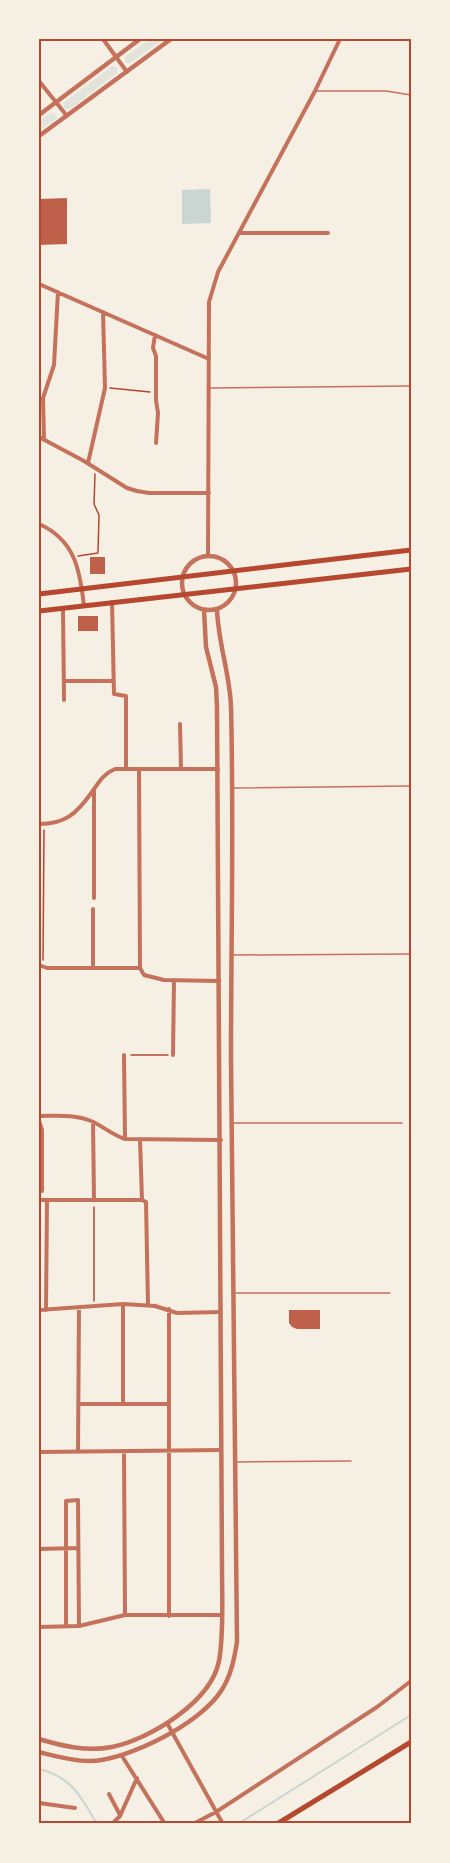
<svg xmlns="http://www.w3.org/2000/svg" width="450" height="1863" font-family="'Zilla Slab',serif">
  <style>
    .green { fill: #e2e4dc }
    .water { fill: #c9d6d2 }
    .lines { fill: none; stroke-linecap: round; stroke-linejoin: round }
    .stream { stroke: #c9d6d2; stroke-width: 2 }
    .building { fill: #bf614a }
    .path { stroke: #b5482f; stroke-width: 1.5 }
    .service { stroke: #c5725c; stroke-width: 1.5 }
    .minor { stroke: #c5725c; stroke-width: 4 }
    .tertiary { stroke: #c5725c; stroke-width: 4.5 }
    .secondary { stroke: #b5482f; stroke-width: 5 }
    .neatline { fill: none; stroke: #b5482f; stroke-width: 2 }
  </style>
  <rect width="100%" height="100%" fill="#f6efe4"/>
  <path class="green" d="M 150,39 L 164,39 L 129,64 L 125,62 L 125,57 Z
    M 112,66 L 117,68 L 117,73 L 68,110 L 64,108 L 63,103 Z
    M 52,112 L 56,114 L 57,118 L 39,131 L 39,121 Z"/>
  <path class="water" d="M 210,189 L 211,223 L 182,224 L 182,190 Z"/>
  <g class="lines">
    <path class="stream" d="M 39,1769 C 72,1777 81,1797 97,1824
      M 238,1824 L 411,1715"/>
  </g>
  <path class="building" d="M 67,198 L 67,244 L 39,245 L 39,199 Z
    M 90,557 L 105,557 L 105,574 L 90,574 Z
    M 78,616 L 98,616 L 98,631 L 78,631 Z
    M 289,1310 L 320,1310 L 320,1329 L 297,1329 L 292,1327 L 289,1323 Z"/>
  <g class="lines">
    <path class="path" d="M 110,388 L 150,392
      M 78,556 L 98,553 L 99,515 L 94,504 L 95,474
      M 43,960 L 44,830
      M 131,1055 L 168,1055
      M 94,1207 L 94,1301"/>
    <path class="service" d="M 316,91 L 386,91 L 411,95
      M 210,388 L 411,386
      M 233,788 L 411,786
      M 233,955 L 409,954
      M 233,1123 L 402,1123
      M 235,1293 L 390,1293
      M 236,1462 L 351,1461"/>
    <path class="minor" d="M 103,39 L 127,72
      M 39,81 L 67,116
      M 239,233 L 328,233
      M 39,284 L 209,359
      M 155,335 L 153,348 L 156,356 L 156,400 L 158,413 L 156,443
      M 39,437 L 84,461 L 127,488 L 137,491 L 149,493 L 209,493
      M 44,439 L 43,398 L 54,365 L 58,292
      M 88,463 L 105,388 L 103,312
      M 39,524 C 75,540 80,570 84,606
      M 208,556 L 209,302 L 218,272 L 315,91 L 340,39
      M 112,602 L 114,694 L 126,696 L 126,769
      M 63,608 L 64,700
      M 64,681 L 114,681
      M 180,724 L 181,769
      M 139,769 L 140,968
      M 94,791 L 94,898
      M 39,824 C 66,824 77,813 92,792 C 99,782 103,774 115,769 L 218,769
      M 93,909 L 93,968
      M 39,965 L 47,968 L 140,968 L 144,975 L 164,980 L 219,981
      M 124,1055 L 125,1139
      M 173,1055 L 174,980
      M 39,1116 C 57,1116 75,1114 91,1121 C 103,1126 112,1135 125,1139 L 221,1140
      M 39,1121 L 42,1130 L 42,1191
      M 93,1122 L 94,1200
      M 140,1139 L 142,1200 L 146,1202 L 148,1305
      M 39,1200 L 142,1200
      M 123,1304 L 123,1404
      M 169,1309 L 169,1616
      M 39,1310 L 123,1304 L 155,1306 L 177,1313 L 221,1312
      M 46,1310 L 47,1200
      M 79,1404 L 168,1404
      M 124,1451 L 125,1615
      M 39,1452 L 221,1450
      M 78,1452 L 79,1308
      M 39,1549 L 78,1548
      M 66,1626 L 66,1501 L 78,1500 L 79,1626
      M 39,1627 L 79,1626 L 125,1615 L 222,1615
      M 167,1723 L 223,1824
      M 122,1756 L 165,1824
      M 109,1794 L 120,1815
      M 39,1803 L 75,1808
      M 112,1824 L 120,1816 L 137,1778
      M 193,1824 L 216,1812 L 377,1707 L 411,1681"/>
    <path class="tertiary" d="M 39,115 L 140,39
      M 39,136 L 171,39
      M182 583a27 27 0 1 1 54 0a27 27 0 1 1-54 0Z
      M 39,1739 C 62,1746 87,1752 112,1747 C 150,1739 211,1702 219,1661 C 224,1634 222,1597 222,1569 L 217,708 L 216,687 L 206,647 L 204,610
      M 39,1752 C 55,1756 72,1761 89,1761 C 127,1761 201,1723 221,1691 C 231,1676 234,1660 237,1642 C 236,1447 232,1251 231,1055 C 231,939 234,823 231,707 C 230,674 218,643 217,609"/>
    <path class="secondary" d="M 39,594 L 411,550
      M 39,611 L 411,569
      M 277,1824 L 411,1742"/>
  </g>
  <rect width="450" height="1863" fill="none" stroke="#f6efe4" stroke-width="81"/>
  <rect x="40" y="40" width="370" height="1782" class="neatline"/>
</svg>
